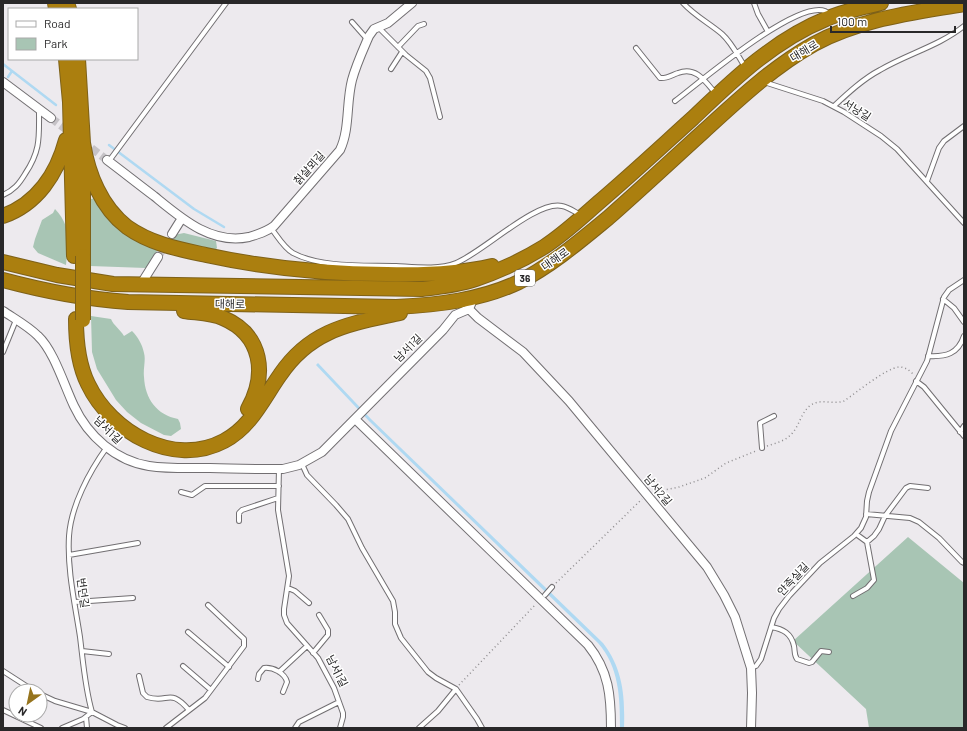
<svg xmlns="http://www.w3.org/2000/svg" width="967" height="731" font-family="Barlow,'Noto Sans KR',sans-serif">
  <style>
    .green { fill: #a8c5b4 }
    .water { fill: #afd9f2 }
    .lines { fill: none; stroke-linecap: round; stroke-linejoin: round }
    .stream { stroke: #afd9f2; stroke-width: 2.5 }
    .street-tunnel { stroke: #c6c3c7; stroke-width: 8; stroke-dasharray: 8 4; stroke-linecap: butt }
    .lane-casing { stroke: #726f72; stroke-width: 6 }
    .street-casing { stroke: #726f72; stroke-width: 10 }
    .highway-casing { stroke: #7e6118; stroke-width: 16 }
    .path { stroke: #8f8d8f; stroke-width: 1.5; stroke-dasharray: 1 3; stroke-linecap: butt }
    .lane { stroke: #fff; stroke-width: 4 }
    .street { stroke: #fff; stroke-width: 8 }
    .highway { stroke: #ab7f0f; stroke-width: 14 }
    .highway-bridge-casing { stroke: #7e6118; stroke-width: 16; stroke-linecap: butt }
    .highway-bridge { stroke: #ab7f0f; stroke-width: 14 }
    .labels { text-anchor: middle; stroke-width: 3; stroke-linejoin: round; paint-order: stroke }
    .shield { fill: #fff; stroke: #696869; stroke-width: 1 }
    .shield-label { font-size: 10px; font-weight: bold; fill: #292829 }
    .street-label { font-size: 11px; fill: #292829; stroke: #fff }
  </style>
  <rect width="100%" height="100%" fill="#edeaee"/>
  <path class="green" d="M 95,198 C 114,219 130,243 158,250 L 146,268 L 90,266 L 88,212 L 89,203 L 91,199 Z
    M 55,209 C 72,227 68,242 66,265 L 38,253 L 33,247 L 35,239 L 42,220 L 53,213 Z
    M 184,233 L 216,241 L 217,248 L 215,250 L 171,242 L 174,235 Z
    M 91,316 L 111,319 C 114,326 120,329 124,336 L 132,331 C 138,337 142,344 144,353 C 146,360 143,369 144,377 C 145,399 157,415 178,419 L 180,423 L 181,429 L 171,436 L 164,435 L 141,423 L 127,412 L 116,400 L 97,369 L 92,352 Z
    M 908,537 L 964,583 L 964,728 L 869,728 L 866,709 L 793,641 Z"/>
  <path class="water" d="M 318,363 L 371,419 L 603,643 C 623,669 625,696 624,728 L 620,728 C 620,697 619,667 598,643 L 369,421 L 316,365 Z"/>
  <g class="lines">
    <path class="stream" d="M 3,64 L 56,105
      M 8,77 L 12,71
      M 109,145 L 194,209 L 224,227"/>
    <path class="street-tunnel" d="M 51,118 L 71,133
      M 82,141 L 107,160
      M 158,257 L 172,234"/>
    <g class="lane-casing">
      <path id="lane" d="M 683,3 C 695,16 709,23 722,34 C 732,43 738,56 745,67
        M 754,3 L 758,14 L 767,30
        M 352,22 L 367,39
        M 378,27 L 406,55 L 426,71 L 430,78 L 440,117
        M 398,47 L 418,26 L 424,24
        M 636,48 L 660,78 C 666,79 672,75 678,73 C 696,66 705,81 716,94
        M 391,69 L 402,52
        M 764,82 L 823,101 L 844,112 L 881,136 L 897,149 L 964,223
        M 675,101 C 700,82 796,0 825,11 C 827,12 828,14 829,15
        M 834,106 C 848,93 863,79 880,70 C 907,54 939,46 964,26
        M 109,161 L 226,3
        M 927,181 L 939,148 L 944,141 L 964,126
        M 3,195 C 14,190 19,184 25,174 C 41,150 39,137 39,109
        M 271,228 C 278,237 284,248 293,253 C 321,268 365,265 396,266 C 415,267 438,270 456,263 C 482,253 536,200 562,206 C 568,207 575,212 581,215
        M 943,299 L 954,308 L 964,322
        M 3,352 L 16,320
        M 928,356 C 946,357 958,354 964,336
        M 916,381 L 924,387 L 964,436
        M 960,432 L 964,426
        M 107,447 C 89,472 71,506 69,536 C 67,570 75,604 80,637 C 83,661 85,688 92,712 L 117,725 L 125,728
        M 762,448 L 760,423 L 774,416
        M 302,464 L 307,475 L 336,505 L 348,519 L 362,548 L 393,601 L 395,612 L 395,624 L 401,638 L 428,672 L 436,678 L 456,689 L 477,719 L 482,728
        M 279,469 L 278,510 L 289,576 L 284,609 L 284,615 L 287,623 L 318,658 L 334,688 L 343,713 L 343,717 L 340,728
        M 181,492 L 192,495 L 205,486 L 279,486
        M 866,514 L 910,518 L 919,522 L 939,538 L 962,562 L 964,563
        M 239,521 L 239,513 L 242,510 L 278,498
        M 867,542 L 874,536 L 879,529 L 885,516 L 906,488 L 910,486 L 928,488
        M 69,555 L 138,543
        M 288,588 L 295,591 L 309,603
        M 545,595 L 552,587
        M 853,596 L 867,588 L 874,580 L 867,542 L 856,534
        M 75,602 L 133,598
        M 771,627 C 783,629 791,633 794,646 C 795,651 794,655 797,659 L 809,663 L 812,662 L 821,651 L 829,652
        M 188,632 L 229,667
        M 82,651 L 109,654
        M 313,653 L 328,635 L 328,630 L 319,615
        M 183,666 L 211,690
        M 751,668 L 756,666 L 761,659 L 774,618 L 779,609 L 789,596 L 820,563 L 854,536 L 861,528 L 866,517 L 867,501 L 869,492 L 891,431 L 927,361 L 944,297 L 949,290 L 964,280
        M 3,671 L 34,691
        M 279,672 L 307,646
        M 139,676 L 143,693 L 147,697 C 169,704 169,687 189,710
        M 258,679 L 259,674 L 264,668 C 273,667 285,673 287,682 L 283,692
        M 40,694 L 55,701 L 92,712 L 83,719 L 62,728
        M 3,710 L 41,728
        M 86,717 L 87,728
        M 166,728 L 205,698 L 244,646 L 244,639 L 208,605
        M 295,728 L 299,722 L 339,702
        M 419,728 L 438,711 L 456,689"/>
    </g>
    <g class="street-casing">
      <path id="street" d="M 3,82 L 51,118
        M 107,160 C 123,172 138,184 154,196 C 181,218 211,245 249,237 C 259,234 266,232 274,226 L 340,150 C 350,129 346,103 352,80 C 356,65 363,50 369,36 L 374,29 L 388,23 L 412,3
        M 172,234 L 182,218
        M 141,284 L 158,257
        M 469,309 L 478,318 L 523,352 L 569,401 L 707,567 L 724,595 L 735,617 L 751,668 L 752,693 L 751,728
        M 3,311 C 15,319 28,326 38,336 C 54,351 64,385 74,406 C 88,436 116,461 149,466 C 169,469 190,468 210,468 C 234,469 258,469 283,469 L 299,465 L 322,452 L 443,330 L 455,315 L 469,309 L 474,297
        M 355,419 L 588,645 C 609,671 611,696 611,728"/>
    </g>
    <g class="highway-casing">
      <path id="highway" d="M 55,3 L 56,9
        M 67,3 L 69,9
        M 66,59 L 70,102 L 74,256
        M 78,59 L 83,143 L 83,256
        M 83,143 C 88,174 101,207 127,227 C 151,244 178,249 206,255 C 266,268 326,274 387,274 C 422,275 457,274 492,266
        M 3,216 C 37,204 57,174 66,140
        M 3,262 L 57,275 L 113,284 L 422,289 C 440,287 459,285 476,279 C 499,271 523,260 544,247 C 564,234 581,218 598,203 C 631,175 662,146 693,118 C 733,80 774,40 826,19 C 844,11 863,7 881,3
        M 3,280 C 44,291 85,299 128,302 L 396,307 C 438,305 481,300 519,282 C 552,265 580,241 608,218 C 641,189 672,160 704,131 C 739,99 773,67 814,44 C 860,19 913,13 964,4
        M 184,311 C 197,313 211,313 223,318 C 263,335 267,375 248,409
        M 76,319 C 76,341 78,364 88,384 C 111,432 173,468 224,441 C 251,427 263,399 280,375 C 311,329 350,324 400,313"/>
    </g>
    <path class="path" d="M 767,446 C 777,443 788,440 794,431 C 800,423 802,411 811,405 C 821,398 833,405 844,401 C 856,393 886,368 899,367 C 905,367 909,370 913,374
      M 655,492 L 679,487 L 705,478 L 726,463 L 756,451
      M 556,583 L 642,499
      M 459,685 L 535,605"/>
    <use href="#lane" class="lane"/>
    <use href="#street" class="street"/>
    <use href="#highway" class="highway"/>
    <g class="highway-bridge-casing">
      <path id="highway-bridge" d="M 83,256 L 83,320"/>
    </g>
    <use href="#highway-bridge" class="highway-bridge"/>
  </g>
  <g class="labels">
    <rect class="shield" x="515" y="270" width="20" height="16" rx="3"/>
    <g class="shield-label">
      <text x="525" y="282">36</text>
    </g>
    <g class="street-label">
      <text transform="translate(804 51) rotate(-31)" y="4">대해로</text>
      <text transform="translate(857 110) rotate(32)" y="4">서낭길</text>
      <text transform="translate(309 168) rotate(-48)" y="4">칡살뫼길</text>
      <text transform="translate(555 259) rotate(-35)" y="4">대해로</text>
      <text transform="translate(230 304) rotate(1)" y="4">대해로</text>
      <text transform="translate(408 348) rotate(-45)" y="4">남서1길</text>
      <text transform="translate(108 430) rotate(44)" y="4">남서1길</text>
      <text transform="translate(658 490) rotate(50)" y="4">남서2길</text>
      <text transform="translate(793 579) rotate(-47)" y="4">안족실길</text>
      <text transform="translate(83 593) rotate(82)" y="4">번던길</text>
      <text transform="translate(337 671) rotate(63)" y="4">남서1길</text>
    </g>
  </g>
  <rect width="967" height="731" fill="none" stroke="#292829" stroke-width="8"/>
  <rect x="8" y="8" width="130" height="52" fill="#ffffff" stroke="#a9a9a9"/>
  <rect x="16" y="21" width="20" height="6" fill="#ffffff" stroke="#a9a9a9"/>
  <text x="44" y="28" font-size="12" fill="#292829">Road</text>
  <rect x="16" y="38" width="20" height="12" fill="#a8c5b4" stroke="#a9a9a9"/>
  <text x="44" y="48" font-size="12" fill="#292829">Park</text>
  <g transform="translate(28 703) rotate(213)"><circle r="19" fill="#ffffff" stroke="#a9a9a9"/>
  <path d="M0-3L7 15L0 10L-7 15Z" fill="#96741d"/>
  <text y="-6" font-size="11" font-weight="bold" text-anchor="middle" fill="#292829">N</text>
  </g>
  <path d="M831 26v6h124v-6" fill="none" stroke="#292829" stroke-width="2"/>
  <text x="837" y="26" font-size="12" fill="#292829" stroke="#ffffff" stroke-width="3" paint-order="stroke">100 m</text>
</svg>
